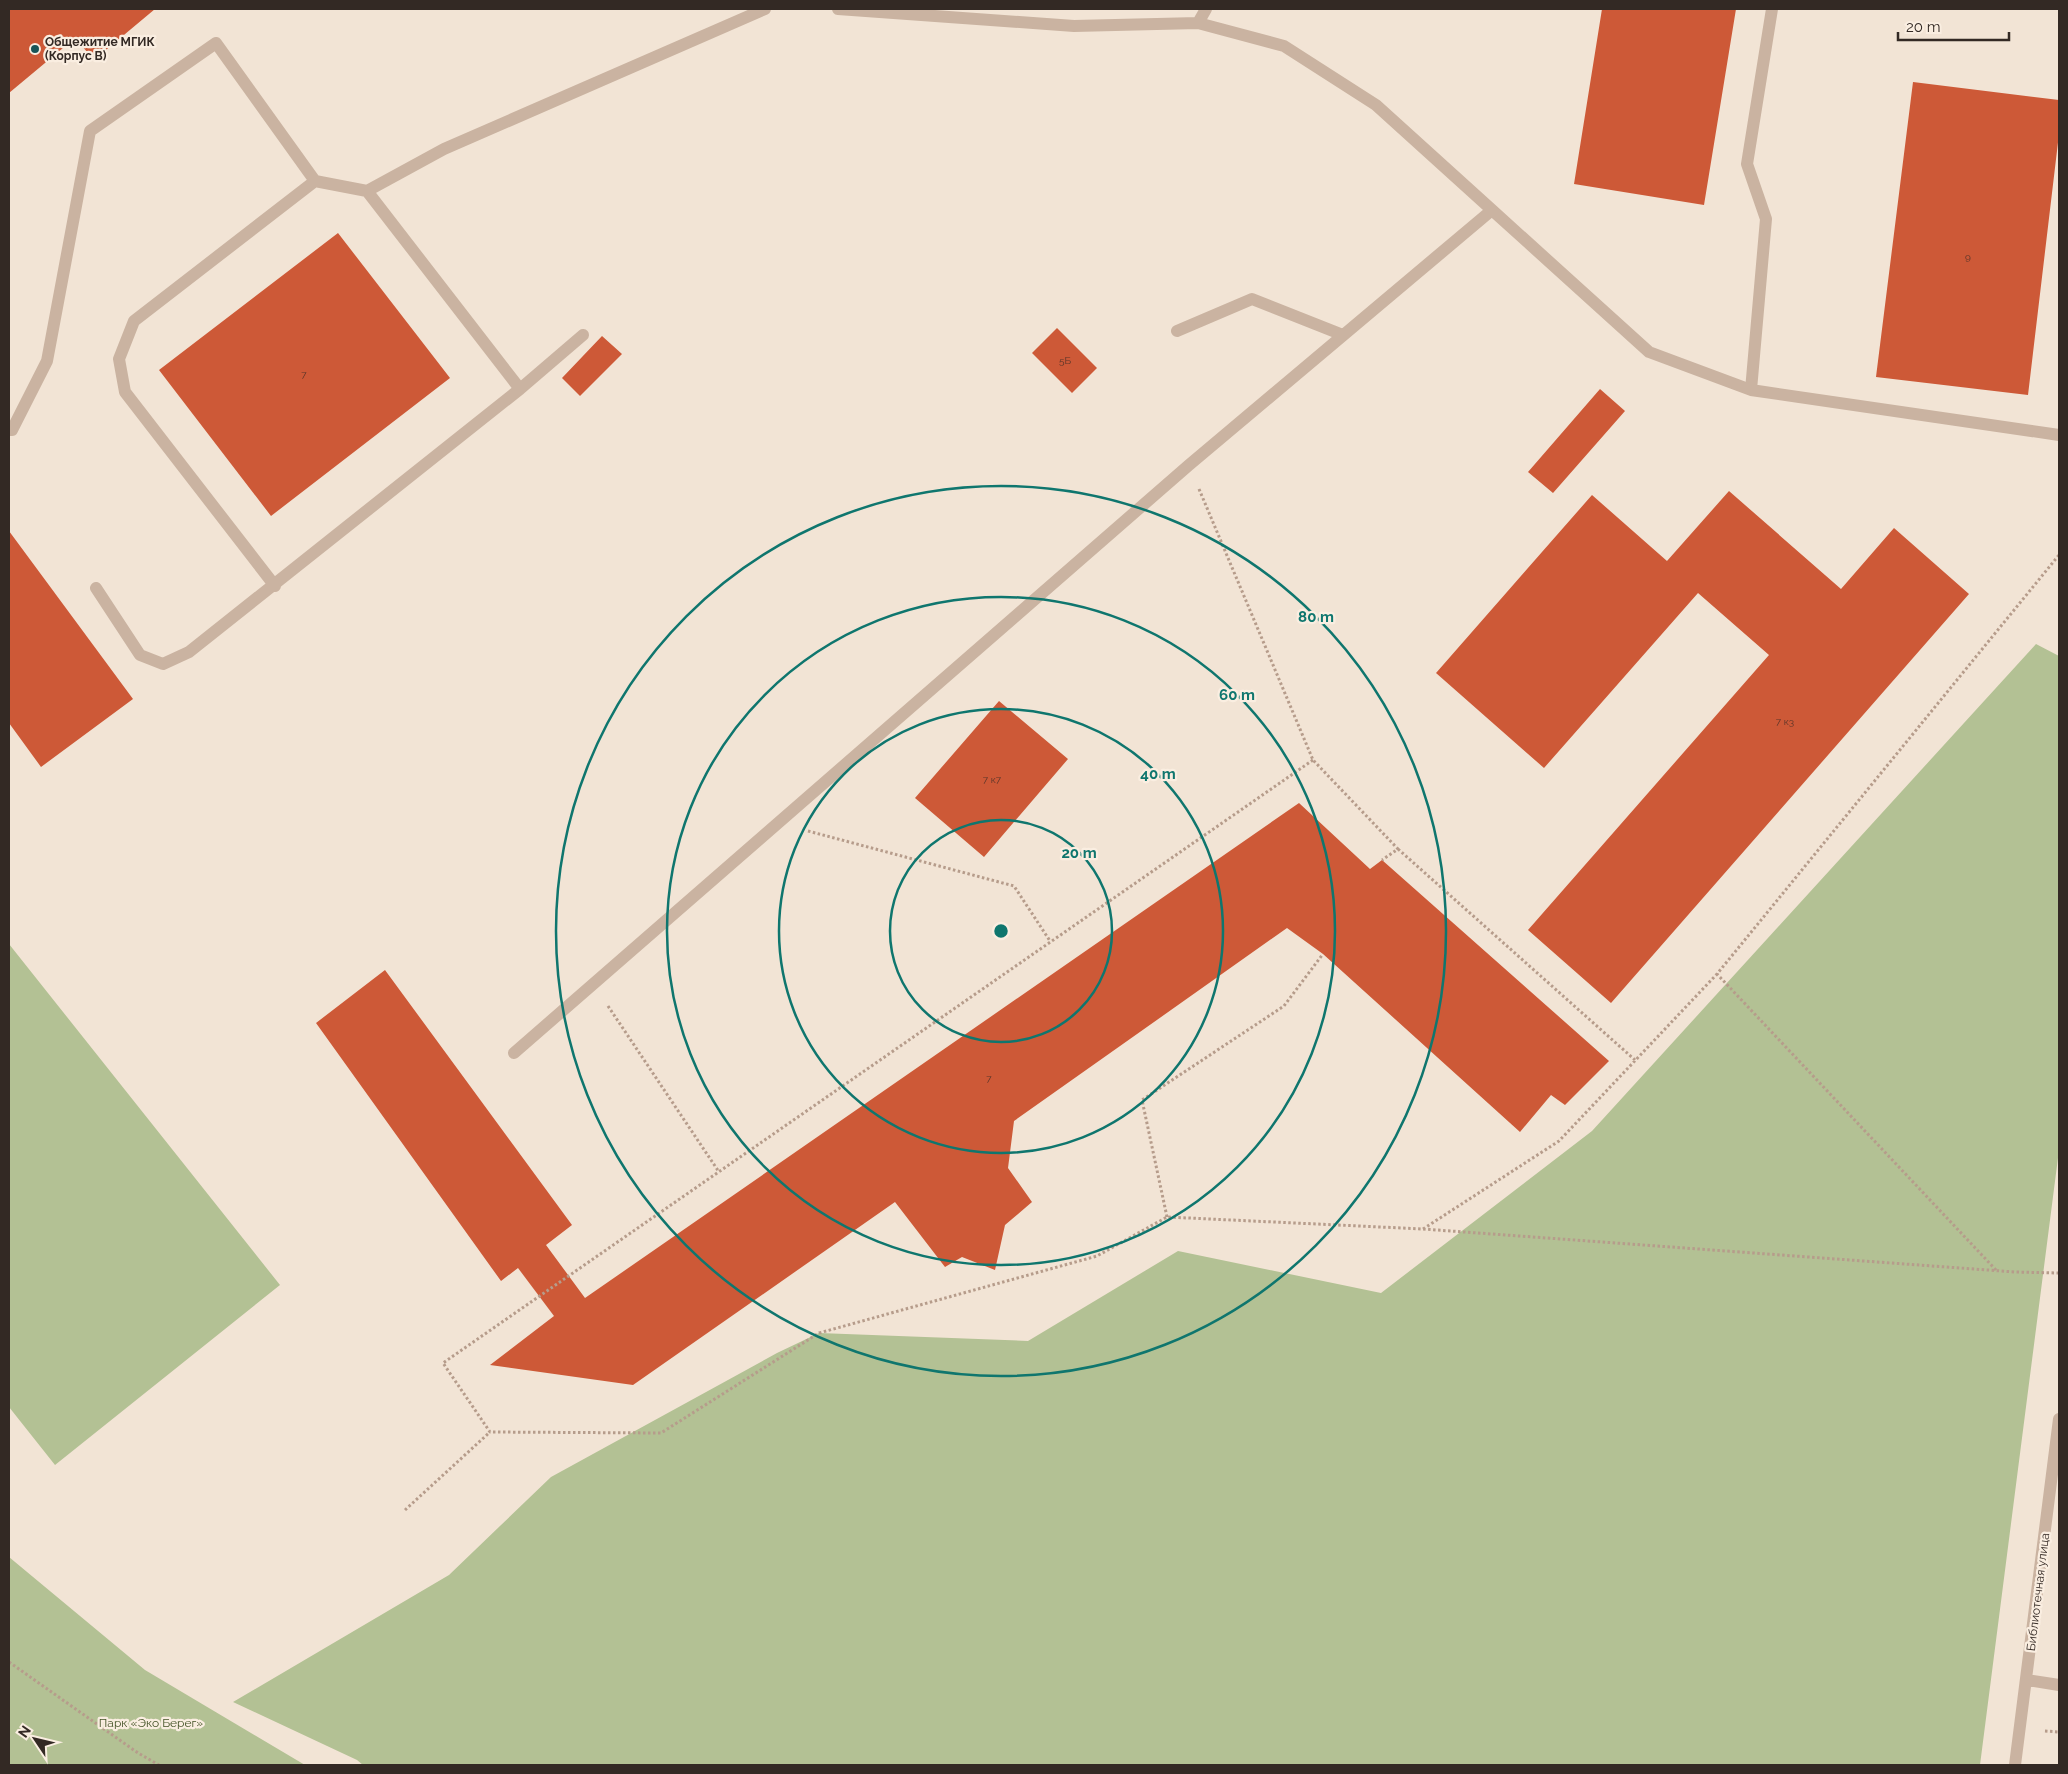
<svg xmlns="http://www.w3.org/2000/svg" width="2068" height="1774" font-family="Raleway,sans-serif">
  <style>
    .green { fill: #b3c194 }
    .building { fill: #cd5937 }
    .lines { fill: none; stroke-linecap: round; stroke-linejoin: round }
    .path { stroke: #b69c8b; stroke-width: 3; stroke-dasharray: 2.5 2.5; stroke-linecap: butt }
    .minor { stroke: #cab3a1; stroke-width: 12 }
    .ring { fill: none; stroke: #0f766e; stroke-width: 2.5 }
    .poi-dot { fill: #185457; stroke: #faeee1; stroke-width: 2 }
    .labels { text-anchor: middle; stroke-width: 4.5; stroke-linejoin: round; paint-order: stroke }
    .number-label { font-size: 10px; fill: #5a3529 }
    .poi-label { font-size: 12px; font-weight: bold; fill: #332924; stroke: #faeee1; text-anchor: start }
    .street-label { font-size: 12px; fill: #332924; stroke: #faeee1 }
    .park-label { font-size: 12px; fill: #445327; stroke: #faeee1 }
    .centre { fill: #0f766e; stroke: #faeee1; stroke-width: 2.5 }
    .ring-label { font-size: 15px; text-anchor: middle; font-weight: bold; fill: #0f766e; stroke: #faeee1; stroke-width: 4.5; stroke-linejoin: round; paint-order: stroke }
  </style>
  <rect width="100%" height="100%" fill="#f2e4d5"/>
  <path class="green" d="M 2036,644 L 2059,656 L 2059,1150 L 1980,1765 L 363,1765 L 357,1760 L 233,1702 L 449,1575 L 551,1477 L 777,1353 L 819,1333 L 1028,1341 L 1178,1251 L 1381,1293 L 1592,1131 Z
    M 9,944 L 280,1285 L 55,1465 L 9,1407 Z
    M 9,1557 L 145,1670 L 305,1765 L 9,1765 Z"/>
  <path class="building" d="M 9,9 L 155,9 L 94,60 L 75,38 L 9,93 Z
    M 1602,9 L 1736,9 L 1704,205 L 1574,184 Z
    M 1913,82 L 2059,100 L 2059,134 L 2028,395 L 1876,377 Z
    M 338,233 L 450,378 L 271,516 L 159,370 Z
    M 1057,328 L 1097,368 L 1072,393 L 1032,353 Z
    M 602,336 L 622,354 L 580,396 L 562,378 Z
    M 1600,389 L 1625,411 L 1553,493 L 1528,472 Z
    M 1729,491 L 1841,589 L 1894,528 L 1969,594 L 1611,1003 L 1528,930 L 1769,655 L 1698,593 L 1544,768 L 1436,673 L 1592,495 L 1667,561 Z
    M 9,531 L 133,699 L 41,767 L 9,723 Z
    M 999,701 L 1068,759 L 984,857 L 915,798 Z
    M 1299,803 L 1370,869 L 1382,860 L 1609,1061 L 1565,1105 L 1551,1095 L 1520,1132 L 1323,954 L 1287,928 L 1014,1121 L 1008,1168 L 1032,1202 L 1005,1225 L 995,1270 L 962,1257 L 945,1267 L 895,1202 L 633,1385 L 490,1365 L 554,1316 L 518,1268 L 501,1281 L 316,1023 L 385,970 L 572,1225 L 546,1245 L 585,1298 Z"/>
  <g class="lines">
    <path class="path" d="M 1199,489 L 1313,760 L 1398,849 L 1382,860
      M 1313,760 L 443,1363 L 490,1432 L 661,1433 L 819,1333 L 1097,1256 L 1167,1217 L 1423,1229 L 2015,1272 L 2059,1273
      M 808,831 L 1014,886 L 1050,941
      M 1398,849 L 1635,1060
      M 608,1006 L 719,1172
      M 1167,1217 L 1142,1100 L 1284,1006 L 1323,954
      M 1423,1229 L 1559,1141 L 1717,974
      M 1996,1270 L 1717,974 L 2059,555
      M 405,1510 L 490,1432
      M 9,1662 L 138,1753 L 159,1765
      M 2045,1731 L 2059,1732"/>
    <path class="minor" d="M 1198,23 L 1206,9
      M 1492,210 L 1649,352 L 1751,390 L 2059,435
      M 1177,331 L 1252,299 L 1343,335
      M 520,389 L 583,335
      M 1751,390 L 1766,219 L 1747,164 L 1772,9
      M 9,430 L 12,430 L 47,361 L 90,131 L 216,43 L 315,181 L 367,191 L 444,149 L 765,9
      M 275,586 L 125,392 L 119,359 L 134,321 L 315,181
      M 96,588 L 140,655 L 163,664 L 189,652 L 520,389 L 367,191
      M 514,1053 L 1189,465 L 1492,210 L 1376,105 L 1284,46 L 1198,23 L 1074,26 L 838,9
      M 2027,1680 L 2059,1685
      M 2015,1765 L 2059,1419"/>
  </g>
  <g class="ring">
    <circle cx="1001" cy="931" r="111"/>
    <circle cx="1001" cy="931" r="222"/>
    <circle cx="1001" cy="931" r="334"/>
    <circle cx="1001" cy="931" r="445"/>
  </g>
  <circle class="poi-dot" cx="35" cy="49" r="5"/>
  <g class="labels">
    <g class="number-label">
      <text x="1968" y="260">9</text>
      <text x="1065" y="364">5Б</text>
      <text x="304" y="378">7</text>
      <text x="1785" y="725">7 к3</text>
      <text x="992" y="783">7 к7</text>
      <text x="989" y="1082">7</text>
    </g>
    <g class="poi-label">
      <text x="45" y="46">Общежитие МГИК<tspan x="45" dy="14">(Корпус В)</tspan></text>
    </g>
    <g class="street-label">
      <text transform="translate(2038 1592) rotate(-83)" y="4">Библиотечная улица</text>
    </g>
    <g class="park-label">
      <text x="151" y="1727">Парк «Эко Берег»</text>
    </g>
  </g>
  <circle cx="1001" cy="931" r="8" class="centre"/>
  <g class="ring-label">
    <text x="1316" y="622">80 m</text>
    <text x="1237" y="700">60 m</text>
    <text x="1158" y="779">40 m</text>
    <text x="1079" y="858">20 m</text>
  </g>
  <rect width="2068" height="1774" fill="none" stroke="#332924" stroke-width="20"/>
  <g transform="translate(35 1739) rotate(305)" stroke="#faeee1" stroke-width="4" paint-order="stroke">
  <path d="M0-4L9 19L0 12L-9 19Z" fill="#332924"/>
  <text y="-8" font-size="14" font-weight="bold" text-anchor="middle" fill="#332924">N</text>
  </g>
  <path d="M1898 32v8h111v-8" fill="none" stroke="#332924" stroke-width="2.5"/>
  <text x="1906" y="32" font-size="15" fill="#332924" stroke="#faeee1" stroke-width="4" paint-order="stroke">20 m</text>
</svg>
